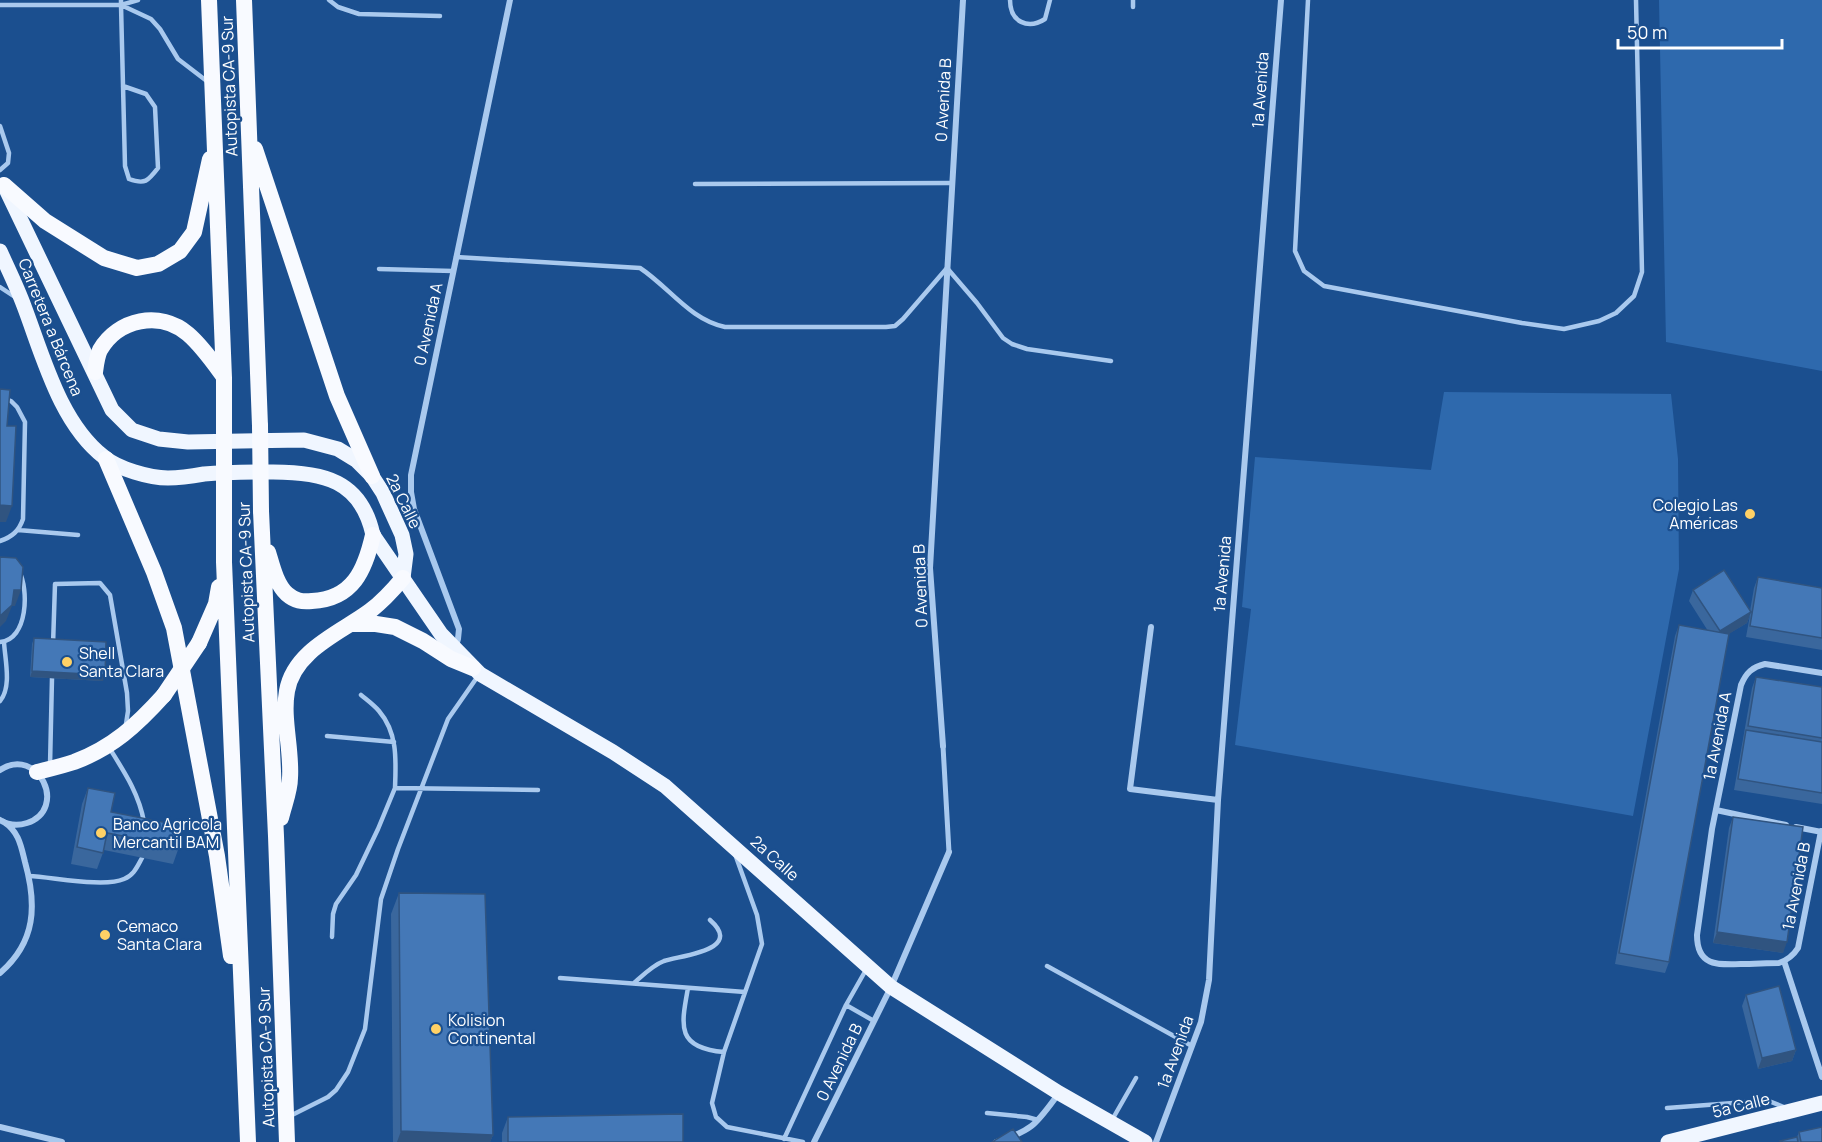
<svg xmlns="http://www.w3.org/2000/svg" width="1822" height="1142" font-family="Manrope,sans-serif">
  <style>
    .green { fill: #2e69ad }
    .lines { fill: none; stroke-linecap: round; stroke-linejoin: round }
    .service { stroke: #a9c9ee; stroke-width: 4.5 }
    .pedestrian { stroke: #a9c9ee; stroke-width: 5 }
    .minor { stroke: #a9c9ee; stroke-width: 6 }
    .primary { stroke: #f0f6ff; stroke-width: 15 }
    .trunk { stroke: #f8faff; stroke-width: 16 }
    .trunk-bridge { stroke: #f8faff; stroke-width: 16 }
    .wall { fill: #3a679d }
    .shaded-wall { fill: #305480 }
    .building { fill: #4478b7; stroke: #305480; stroke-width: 1.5 }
    .poi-dot { fill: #ffd166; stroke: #1b4f8f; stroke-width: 2 }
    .labels { text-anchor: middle; stroke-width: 4.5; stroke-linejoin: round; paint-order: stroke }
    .street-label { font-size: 16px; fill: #fff; stroke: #1b4f8f }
    .poi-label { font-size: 16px; fill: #fff; stroke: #1b4f8f; text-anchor: start }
  </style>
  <rect width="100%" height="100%" fill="#1b4f8f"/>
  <path class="green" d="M 1659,0 L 1822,0 L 1822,371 L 1666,342 Z
    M 1444,392 L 1671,394 L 1678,459 L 1679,569 L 1633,816 L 1235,745 L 1251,609 L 1242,607 L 1255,457 L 1431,470 Z"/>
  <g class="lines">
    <path class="service" d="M 121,0 L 121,5 L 125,166 L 129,179 C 145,185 148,181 158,168 L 155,107 L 146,94 L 123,86
      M 329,0 L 338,7 L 359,14 L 440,16
      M 1010,0 C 1010,22 1028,30 1045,19 L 1050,0
      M 1308,0 L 1295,251 L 1304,271 L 1324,286 L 1522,323 L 1564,329 L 1599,321 L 1616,313 L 1634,296 L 1642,272 L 1636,0
      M 0,5 L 121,5 L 138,0
      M 121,5 L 151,19 L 160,29 L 178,59 L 208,82
      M 1133,7 L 1133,0
      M 0,126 L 9,153 L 8,163 L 0,170
      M 695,184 L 952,183
      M 456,257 L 640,268 C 669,287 690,320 725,327 L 886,327 L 895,326 L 903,319 L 947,268 L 977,303 L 1003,338 L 1012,344 L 1027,349 L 1111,361
      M 379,269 L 453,271
      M 0,287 L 15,297
      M 0,397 L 11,401 L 17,407 L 25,422 L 23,519 C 19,531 12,537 0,541
      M 18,530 L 78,535
      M 0,642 C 28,640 29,589 19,571
      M 53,645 L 55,584 L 100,583 L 110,595 L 127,693 L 128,711 L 126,724
      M 361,695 C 367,700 374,705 379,711 C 398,733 396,761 395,788
      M 0,701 C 12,687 5,660 4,642
      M 327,736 L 394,742
      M 110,749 C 125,773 139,794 144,822
      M 50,766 L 52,678
      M 735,854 L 757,915 L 762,944 L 724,1052 L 712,1103 L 716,1117 L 727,1127 L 803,1142
      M 29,876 C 53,877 104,888 124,879 C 134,875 137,867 142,858
      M 332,937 L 333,914 L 336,904 L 356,875 L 378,829 L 395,788 L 538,790
      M 1047,966 L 1192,1046
      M 867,968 L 846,1005 L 874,1021
      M 560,978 L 745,992
      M 634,983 C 643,975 653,965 664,961 C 683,955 744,950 710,920
      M 688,988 C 681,1026 676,1048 724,1052
      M 1667,1108 L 1760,1101 L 1769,1101 L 1786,1108
      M 987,1113 L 1027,1117 L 1038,1120
      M 290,1116 L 328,1097 L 336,1090 L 348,1072 L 365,1029 L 381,899 L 398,849 L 448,719 L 478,676
      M 1112,1120 L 1136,1078
      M 784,1139 L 846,1005"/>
    <path class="pedestrian" d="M 943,746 L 949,852"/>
    <path class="minor" d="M 1151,627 L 1130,789 L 1218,800
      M 456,646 L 458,639 L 459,629 L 414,509 L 411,492 L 411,475 L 510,0
      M 943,746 L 930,568 L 963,0
      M 0,770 C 38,745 69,809 27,823 C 18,826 8,825 0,820
      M 1716,810 L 1786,825
      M 1796,827 L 1822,832
      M 1821,831 L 1798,948 C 1793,956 1788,960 1779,963 C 1767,963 1754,964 1741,964 C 1717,965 1697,966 1697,935 L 1712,829 L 1741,685 C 1746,673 1752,667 1765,664 L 1822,673
      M 1784,961 L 1822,1077
      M 0,973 C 36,942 37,905 25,862 C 21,846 19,832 4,822
      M 0,1127 L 62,1142
      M 814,1142 L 891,987 L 949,852
      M 996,1142 C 1034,1130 1036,1124 1059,1093
      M 1156,1142 L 1201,1022 L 1209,980 L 1218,800 L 1281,0"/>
    <path class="primary" d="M 4,185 L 112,410 L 132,430 L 159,439 L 188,442 L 304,440 L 338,449 L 356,460 L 372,476 L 383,493 L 402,535 L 406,554 L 403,578
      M 0,251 C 8,269 17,287 24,306 C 43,356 60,423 104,457 C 118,469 150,478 168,478 C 180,478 193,476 204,474 C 227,472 250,472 273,472 C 323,472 361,480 373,535 L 441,634 L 480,674 L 613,752 L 665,786 L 891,987 L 1059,1093 L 1145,1142
      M 1668,1142 L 1822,1103"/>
    <path class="trunk" d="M 209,0 L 224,378 L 224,420
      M 244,0 L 260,426
      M 255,149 L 337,396 L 372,476
      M 4,185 L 45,221 L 104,258 L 137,268 L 158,264 L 180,251 L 194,232 L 210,159
      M 95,372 C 96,365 97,356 100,350 C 118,319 160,310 188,334 C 202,346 213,362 224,377
      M 106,459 L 154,572 L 174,628 L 217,856 L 231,956
      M 261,511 L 276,836 L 287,1142
      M 224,513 L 224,562 L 248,1142
      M 268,552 C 272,565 276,584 287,594 C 295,601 302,602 312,601 C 353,599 365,570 373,535
      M 353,624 L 376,624 L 395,627 L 423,641 L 451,659 L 473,668
      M 199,643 L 216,604 L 219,587
      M 37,772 C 49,769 62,766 74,762 C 112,748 137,725 164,695
      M 281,818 C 284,805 290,791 290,778 C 292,750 282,718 287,691 C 294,650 342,632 370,611 C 383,601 393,590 403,578"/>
    <path class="trunk-bridge" d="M 224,420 L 224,513
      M 260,426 L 261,511
      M 164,695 L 199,643"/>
  </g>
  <path class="wall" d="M 1758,577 L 1822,588 L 1822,650 L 1746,637 L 1750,615 L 1747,623 L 1728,634 L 1669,962 L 1665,973 L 1615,964 L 1675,636 L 1679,625 L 1708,631 L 1689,601 L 1693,590 L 1750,611 L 1754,588 Z
    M 34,638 L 103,681 L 30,677 L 32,644 Z
    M 1756,677 L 1822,687 L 1822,804 L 1734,790 L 1752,688 Z
    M 88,788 L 111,812 L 179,847 L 173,864 L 104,850 L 97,869 L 71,864 L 82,804 Z
    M 1733,817 L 1803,827 L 1783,953 L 1713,943 L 1729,828 Z
    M 399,893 L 493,1135 L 490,1142 L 393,1142 L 391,914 Z
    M 1746,995 L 1796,1050 L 1792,1061 L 1758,1069 L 1742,1006 Z
    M 508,1117 L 683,1142 L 502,1142 L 502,1133 Z
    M 1799,1132 L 1822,1142 L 1780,1142 L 1780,1141 L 1797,1137 Z"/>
  <path class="shaded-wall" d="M 0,505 L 12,506 L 6,522 L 0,522 Z
    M 14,590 L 21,590 L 15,606 L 12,606 L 6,621 L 0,627 L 0,616 Z
    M 1751,612 L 1747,623 L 1716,642 L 1720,631 Z
    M 32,671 L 105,675 L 103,681 L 30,677 Z
    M 1717,932 L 1787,942 L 1783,953 L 1713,943 Z
    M 1796,1050 L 1792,1061 L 1758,1069 L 1762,1058 Z
    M 401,1131 L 493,1135 L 490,1142 L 397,1142 Z"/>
  <path class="building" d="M 0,389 L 10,390 L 7,426 L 16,426 L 12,506 L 0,505 Z
    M 0,557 L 16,558 L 23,567 L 21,590 L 14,590 L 12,605 L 0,616 Z
    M 1724,570 L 1751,612 L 1720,631 L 1693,590 Z
    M 1758,577 L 1822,588 L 1822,638 L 1750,626 Z
    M 1679,625 L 1729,634 L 1669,962 L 1619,953 Z
    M 34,638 L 106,642 L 105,675 L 32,671 Z
    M 1756,677 L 1822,687 L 1822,738 L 1748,726 Z
    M 1746,730 L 1822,742 L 1822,793 L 1738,779 Z
    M 88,788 L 115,793 L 111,812 L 183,826 L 179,847 L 107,833 L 103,853 L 77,847 Z
    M 1733,817 L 1803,827 L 1787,942 L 1717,932 Z
    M 399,893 L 485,894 L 493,1135 L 401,1131 Z
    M 1779,986 L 1796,1050 L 1762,1058 L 1746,995 Z
    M 683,1114 L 683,1142 L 508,1142 L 508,1117 Z
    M 1822,1127 L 1822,1142 L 1801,1142 L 1799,1132 Z
    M 1013,1129 L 1022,1142 L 992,1142 Z
    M 1797,1137 L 1798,1142 L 1781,1142 L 1780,1141 Z"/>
  <g class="poi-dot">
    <circle cx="1750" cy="514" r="6"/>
    <circle cx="67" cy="662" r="6"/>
    <circle cx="101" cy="833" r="6"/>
    <circle cx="105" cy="935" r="6"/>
    <circle cx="436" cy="1029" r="6"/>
  </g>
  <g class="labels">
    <g class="street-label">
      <text transform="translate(229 86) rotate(-92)" y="6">Autopista CA-9 Sur</text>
      <text transform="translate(1260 90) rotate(-86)" y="6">1a Avenida</text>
      <text transform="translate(943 100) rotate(-87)" y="6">0 Avenida B</text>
      <text transform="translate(428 324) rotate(-78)" y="6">0 Avenida A</text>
      <text transform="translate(51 327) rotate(68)" y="6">Carretera a Bárcena</text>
      <text transform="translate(404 501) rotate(64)" y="6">2a Calle</text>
      <text transform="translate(246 572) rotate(-92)" y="6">Autopista CA-9 Sur</text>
      <text transform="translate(1222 574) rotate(-85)" y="6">1a Avenida</text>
      <text transform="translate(920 586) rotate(-92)" y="6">0 Avenida B</text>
      <text transform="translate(1717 736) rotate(-79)" y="6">1a Avenida A</text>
      <text transform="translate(775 858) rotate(42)" y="6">2a Calle</text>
      <text transform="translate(1796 886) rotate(-79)" y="6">1a Avenida B</text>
      <text transform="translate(1175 1052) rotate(-70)" y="6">1a Avenida</text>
      <text transform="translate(266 1057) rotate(-92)" y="6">Autopista CA-9 Sur</text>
      <text transform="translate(839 1062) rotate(-64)" y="6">0 Avenida B</text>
      <text transform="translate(1741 1105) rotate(-14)" y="6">5a Calle</text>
    </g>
    <g class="poi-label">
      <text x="1738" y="511" text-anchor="end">Colegio Las<tspan x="1738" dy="18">Américas</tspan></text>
      <text x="79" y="659">Shell<tspan x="79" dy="18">Santa Clara</tspan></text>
      <text x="113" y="830">Banco Agricola<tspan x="113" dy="18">Mercantil BAM</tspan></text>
      <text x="117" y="932">Cemaco<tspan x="117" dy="18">Santa Clara</tspan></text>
      <text x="448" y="1026">Kolision<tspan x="448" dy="18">Continental</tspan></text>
    </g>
  </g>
  <path d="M1618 39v9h164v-9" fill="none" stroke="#ffffff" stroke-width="3"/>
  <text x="1627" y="39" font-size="18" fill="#ffffff" stroke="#1b4f8f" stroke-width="4.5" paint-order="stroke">50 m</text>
</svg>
